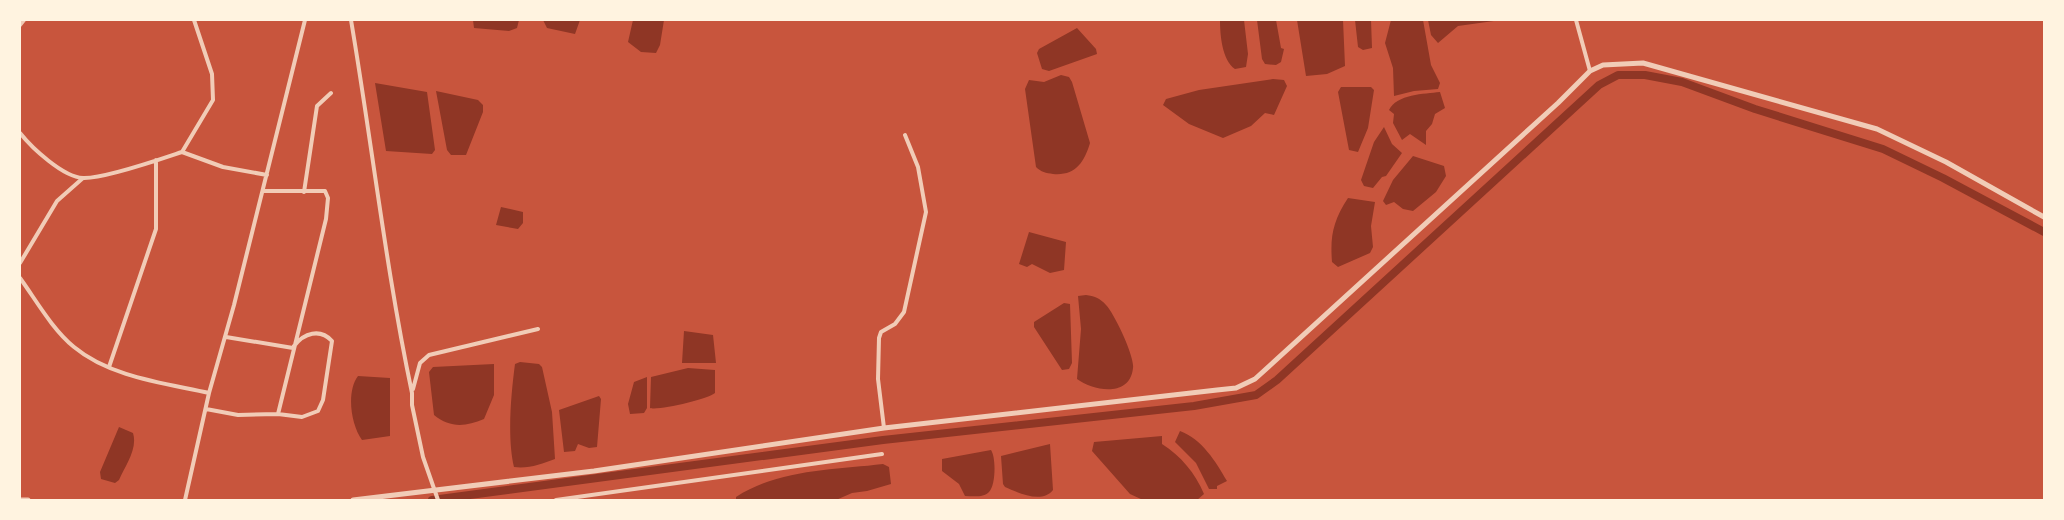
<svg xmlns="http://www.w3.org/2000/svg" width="2064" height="520" font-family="Montserrat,sans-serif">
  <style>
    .water { fill: #8f3625 }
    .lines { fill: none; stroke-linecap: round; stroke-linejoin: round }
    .canal { stroke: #8f3625; stroke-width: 8 }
    .minor { stroke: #f1ccb7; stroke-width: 4 }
    .tertiary { stroke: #f1ccb7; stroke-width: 5 }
  </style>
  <rect width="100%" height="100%" fill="#c8553d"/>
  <path class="water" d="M 473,20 L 519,20 L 517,28 L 509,31 L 474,28 Z
    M 543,20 L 580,20 L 575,34 L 547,28 Z
    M 633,20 L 664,20 L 660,45 L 656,53 L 641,52 L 628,42 Z
    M 1220,20 L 1244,20 L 1248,54 L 1246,67 L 1235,69 C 1222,60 1220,35 1220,20 Z
    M 1257,20 L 1276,20 L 1281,48 L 1284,49 L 1281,62 L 1276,65 L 1265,64 L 1262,59 Z
    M 1297,20 L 1343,20 L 1345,66 L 1327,74 L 1306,76 Z
    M 1355,20 L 1371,20 L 1372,48 L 1363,50 L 1358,47 Z
    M 1391,20 L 1423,20 L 1431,65 L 1440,83 L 1438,89 L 1414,91 L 1394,96 L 1393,68 L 1385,43 Z
    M 1428,20 L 1501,20 L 1458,26 L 1438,43 L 1431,35 Z
    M 1077,28 L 1096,49 L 1097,54 L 1049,71 L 1042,69 L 1037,53 L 1039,49 Z
    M 1061,75 L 1069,77 L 1072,82 L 1090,143 C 1084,163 1075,176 1053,174 C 1046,173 1041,172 1036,167 L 1025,89 L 1029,80 L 1044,82 Z
    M 1273,79 L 1284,80 L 1287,86 L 1274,115 L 1265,113 L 1251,126 L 1223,138 L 1189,124 L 1163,105 L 1166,99 L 1199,90 Z
    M 375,83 L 427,92 L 435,150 L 432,154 L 386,151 Z
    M 1341,87 L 1371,87 L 1374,90 L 1368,128 L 1358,152 L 1349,150 L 1338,92 Z
    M 436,91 L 478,100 L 483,105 L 483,112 L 466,155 L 451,155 L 447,150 Z
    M 1440,92 L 1445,108 L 1435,114 L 1432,124 L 1426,131 L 1426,145 L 1410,134 L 1402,140 L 1393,123 L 1394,114 L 1389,110 C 1397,94 1424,94 1440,92 Z
    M 1384,127 L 1392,144 L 1402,153 L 1386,176 L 1382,177 L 1373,188 L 1364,186 L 1361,180 L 1374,142 Z
    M 1413,156 L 1444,166 L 1446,176 L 1436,192 L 1413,211 L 1403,209 L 1394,202 L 1386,205 L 1383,201 L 1393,180 Z
    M 1348,198 L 1375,202 L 1371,226 L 1373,247 L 1370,253 L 1338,267 L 1332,262 C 1330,236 1333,221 1348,198 Z
    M 501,207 L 523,212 L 523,223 L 518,229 L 496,225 Z
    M 1029,232 L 1066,242 L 1064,270 L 1050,273 L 1032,264 L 1027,267 L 1019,264 Z
    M 1086,295 C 1094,296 1100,298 1106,305 C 1114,313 1135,357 1133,368 C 1130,398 1093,391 1077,379 L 1081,329 L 1078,296 Z
    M 1064,303 L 1070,304 L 1072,363 L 1069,369 L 1062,370 L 1034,327 L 1034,322 Z
    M 684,331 L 713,335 L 716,363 L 682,363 Z
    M 520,362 L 539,364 L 542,367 L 552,412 L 555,459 C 542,464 528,469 514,467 C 507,438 511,394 515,364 Z
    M 494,364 L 494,395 L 484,419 C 465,427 450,428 434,415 L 429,372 L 433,367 Z
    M 688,368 L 715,370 L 715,393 C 708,399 658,411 650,408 L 651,377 Z
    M 358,376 L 390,378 L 390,436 L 362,440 C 351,425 346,392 358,376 Z
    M 647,377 L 647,408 L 644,413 L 630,414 L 628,404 L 634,382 Z
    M 599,396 L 601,399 L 597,447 L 589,448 L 578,444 L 575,451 L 564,452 L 559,410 Z
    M 119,427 L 133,433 C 138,449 125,466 119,480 L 115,483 L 101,479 L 100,472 Z
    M 1180,431 C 1202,439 1216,462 1227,481 L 1217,486 L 1217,489 L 1209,489 L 1196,463 L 1175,442 Z
    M 1162,436 L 1162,444 C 1181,456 1195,473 1204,494 L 1197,500 L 1143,500 L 1130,494 L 1092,451 L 1094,442 Z
    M 1050,444 L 1053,490 C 1042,504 1019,493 1005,487 L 1003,484 L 1001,456 Z
    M 991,450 C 996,457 996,485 989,492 C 983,498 973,496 965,496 L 959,484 L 942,471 L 942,459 Z
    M 883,464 L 889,467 L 891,484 L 867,491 L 852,493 L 836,500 L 736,500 L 736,497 C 779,469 834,470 883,464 Z"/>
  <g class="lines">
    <path class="canal" d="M 432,500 L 883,440 L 1194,406 L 1256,395 L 1277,380 L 1599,85 L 1618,75 L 1645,75 L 1682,82 L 1755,109 L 1883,149 L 1943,178 L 2044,232"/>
    <path class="minor" d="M 351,20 C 372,144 386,270 412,393 L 412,405 L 423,457 L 438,500
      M 1576,20 L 1590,71
      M 20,25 L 24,20
      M 20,133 C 32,148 63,177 83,178 C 104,179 161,159 182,152 L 213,100 L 212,74 L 194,20
      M 182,152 L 223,167 L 267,175
      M 263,191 L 325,191 L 328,198 L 326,219 L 278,414
      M 304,192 L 317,106 L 331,93
      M 20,263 L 57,201 L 83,178
      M 20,278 C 36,300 52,329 74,347 C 110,377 164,383 209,393
      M 226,337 L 293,348
      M 109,367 L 156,229 L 156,160
      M 413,389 L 420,363 L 429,355 L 538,329
      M 206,409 L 238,415 L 278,414 L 302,417 L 318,411 L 323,400 L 332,341 C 320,328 304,333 294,346
      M 884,428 L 878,379 L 879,338 L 881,332 L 895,324 L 904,312 L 926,212 L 918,167 L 905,135
      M 185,500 L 209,393 L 234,305 L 305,20
      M 556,500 L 882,454"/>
    <path class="tertiary" d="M 20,500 L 28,500
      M 353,500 L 594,471 L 884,428 L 1217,390 L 1236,388 L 1255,379 L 1558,103 L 1590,71 L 1603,65 L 1643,63 L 1877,129 L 1946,162 L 2044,217"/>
  </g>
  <rect width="2064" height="520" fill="none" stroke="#fff3e0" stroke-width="42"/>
</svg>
